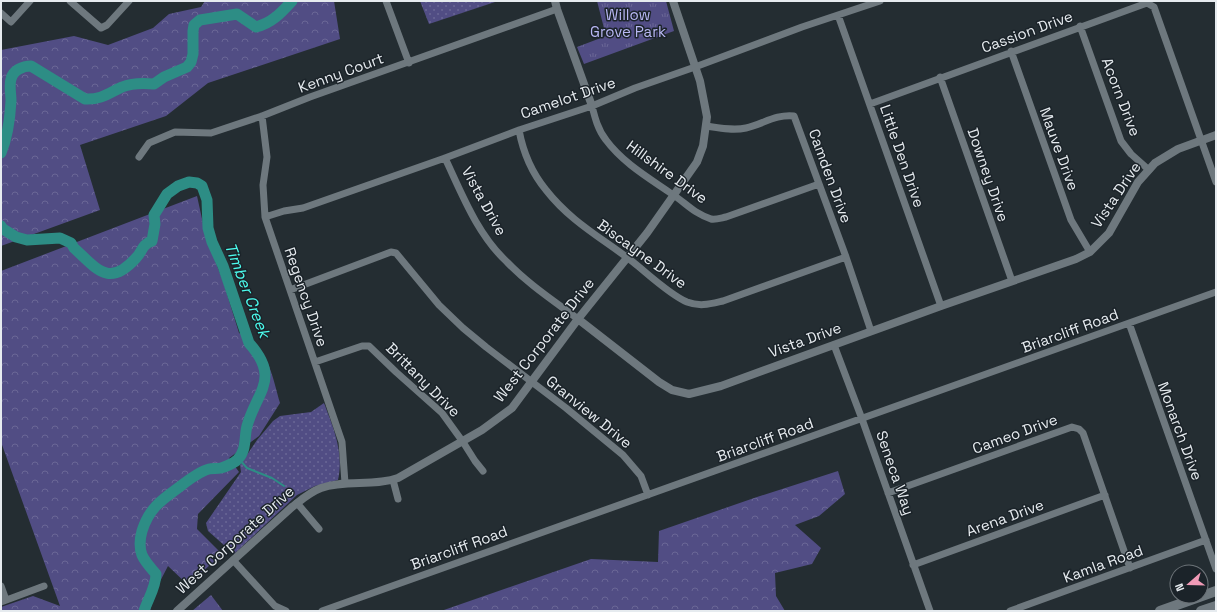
<svg xmlns="http://www.w3.org/2000/svg" width="1217" height="612" font-family="'Space Grotesk',sans-serif">
  <style>
    .grass { fill: url(#grass-dots) }
    .forest { fill: url(#forest-crowns) }
    .park { fill: url(#park-tufts) }
    .lines { fill: none; stroke-linecap: round; stroke-linejoin: round }
    .stream { stroke: #2d8d85; stroke-width: 2 }
    .river { stroke: #2d8d85; stroke-width: 11 }
    .minor { stroke: #6e787e; stroke-width: 7 }
    .tertiary { stroke: #6e787e; stroke-width: 8 }
    .secondary { stroke: #6e787e; stroke-width: 10 }
    .labels { text-anchor: middle; stroke-width: 3; stroke-linejoin: round; paint-order: stroke }
    .park-label { font-size: 15px; fill: #b8b7f3; stroke: #1b2329 }
    .street-label { font-size: 15px; fill: #e6ebef; stroke: #1b2329 }
    .water-label { font-size: 16px; font-style: italic; fill: #4cfcee; stroke: #1b2329 }
  </style>
  <defs>
    <pattern id="grass-dots" width="8" height="8" patternUnits="userSpaceOnUse"><rect width="8" height="8" fill="#514d84"/><path d="M2 2h.1M6 6h.1" fill="none" stroke="#6a6796" stroke-width="1.8" stroke-linecap="round"/></pattern>
    <pattern id="forest-crowns" width="20" height="18" patternUnits="userSpaceOnUse"><rect width="20" height="18" fill="#514d84"/><path d="M2 6a3 3 0 1 1 6 0M12 15a3 3 0 1 1 6 0" fill="none" stroke="#6a6796"/></pattern>
    <pattern id="park-tufts" width="24" height="20" patternUnits="userSpaceOnUse"><rect width="24" height="20" fill="#514d84"/><path d="M3 7l-1-3M5 7V3M7 7l1-3M15 17l-1-3M17 17v-4M19 17l1-3" fill="none" stroke="#6a6796"/></pattern>
  </defs>
  <rect width="100%" height="100%" fill="#242d32"/>
  <path class="grass" d="M 420,1 L 498,1 L 429,24 Z
    M 324,403 C 334,429 344,453 338,480 L 315,486 L 297,495 L 234,554 L 208,531 L 206,523 L 241,472 L 240,465 L 257,440 L 273,421 L 280,416 L 311,412 Z"/>
  <path class="forest" d="M 205,1 L 334,1 L 340,39 L 208,83 L 166,116 L 80,145 L 100,210 L 1,246 L 1,50 L 74,36 L 108,45 L 153,28 L 169,14 L 201,7 Z
    M 197,196 L 206,237 L 223,281 L 239,333 C 244,336 251,338 255,343 C 270,359 274,382 280,403 L 259,436 L 229,458 L 239,472 L 198,514 L 197,529 L 222,554 L 188,585 L 168,566 L 155,591 L 150,611 L 1,611 L 1,607 L 33,596 L 60,606 L 1,442 L 1,271 Z
    M 838,471 L 845,494 L 819,516 L 795,525 L 821,548 L 812,564 L 775,573 L 776,596 L 785,611 L 441,611 L 591,559 L 658,562 L 659,531 L 757,497 Z"/>
  <path class="park" d="M 597,1 L 666,1 L 674,31 L 584,64 L 577,47 L 606,36 Z
    M 211,595 L 223,611 L 192,611 Z"/>
  <g class="lines">
    <path class="stream" d="M 238,458 L 247,468 L 272,478 L 284,486"/>
    <path class="river" d="M 1,153 C 8,136 10,119 11,101 C 11,94 9,85 11,79 C 13,70 23,66 31,66 L 85,99 C 101,100 109,93 122,87 C 132,83 143,83 154,84 L 164,77 L 187,67 L 191,62 L 193,54 L 193,31 L 194,25 L 200,20 L 237,14 L 256,27 C 272,23 281,13 292,1
      M 1,226 L 3,229 L 16,237 L 27,240 L 60,238 L 71,243 L 74,248 C 97,269 109,288 136,258 C 143,251 141,245 152,241 L 155,224 L 154,215 L 167,194 L 178,186 L 189,182 L 197,183 L 202,186 L 207,200 L 208,228 L 212,242 L 223,266 L 249,343 C 281,379 257,391 247,426 C 244,437 247,451 237,460 C 234,463 225,467 221,468 C 217,469 213,468 209,469 C 198,472 187,481 178,488 C 160,501 149,509 142,531 C 140,538 139,547 142,555 C 145,562 151,568 156,574 C 156,587 148,599 144,611"/>
    <path class="minor" d="M 70,1 L 101,28 L 107,25 L 129,1
      M 386,1 L 409,63
      M 1,13 L 11,22 L 30,1
      M 838,15 L 941,306
      M 1080,26 L 1121,141 L 1131,154 L 1149,170
      M 1011,51 L 1071,220 L 1090,252
      M 940,77 L 1012,281
      M 870,104 L 1147,3 L 1154,7 L 1216,182
      M 592,106 C 595,118 598,130 606,140 C 623,163 649,178 672,194 C 687,204 692,212 711,219 C 715,220 721,218 726,217 L 819,184
      M 262,116 L 267,157 L 263,185 L 265,217 L 342,442 L 345,483
      M 706,126 C 719,128 733,131 746,128 C 763,124 776,114 794,116 L 846,257 L 871,331
      M 519,130 C 523,152 532,173 546,190 C 571,222 602,238 633,262 C 647,273 670,295 687,302 C 700,307 710,304 723,301 L 846,257
      M 139,157 L 149,143 L 175,132 L 211,133 L 262,116 L 310,97 L 557,9
      M 445,158 C 462,194 477,234 507,262 C 528,284 554,301 578,319
      M 265,217 L 284,211 L 303,208 L 445,158 L 519,130 L 592,106 L 635,88 L 695,67 L 802,27 L 880,1
      M 290,290 L 391,252 L 396,253 L 439,305 L 463,328 L 486,347 L 566,408 L 623,455 L 641,476 L 648,495
      M 1129,323 L 1216,569
      M 834,345 L 862,419 L 930,611
      M 315,362 L 362,346 L 369,346 L 396,372 L 442,413 L 463,442 L 475,461 L 483,471
      M 393,480 L 398,499
      M 888,493 L 1072,427 L 1079,429 L 1083,433 L 1130,568
      M 297,503 L 319,529
      M 233,560 L 275,606 L 286,611
      M 913,565 L 1105,495
      M 1,586 L 6,600
      M 1,602 L 44,586
      M 322,611 L 1216,292
      M 1010,611 L 1206,540"/>
    <path class="tertiary" d="M 555,1 L 557,9 L 592,106
      M 578,319 L 659,382 L 672,390 L 689,394 L 721,386 L 941,306 L 1076,259 L 1090,252 L 1109,233 L 1138,182 L 1155,163 L 1178,149 L 1216,135
      M 177,611 L 292,507 C 301,500 310,492 321,488 C 346,479 373,487 398,478 L 482,430 L 512,408 L 578,319 L 647,233 L 697,162 L 703,146 L 707,117 L 700,81 L 673,1"/>
    <path class="secondary" d="M 1160,611 L 1216,591
      M 1201,611 L 1216,606"/>
  </g>
  <g class="labels">
    <g class="park-label">
      <text x="628" y="20">Willow<tspan x="628" dy="17">Grove Park</tspan></text>
    </g>
    <g class="street-label">
      <text transform="translate(1027 32) rotate(-20)" y="5">Cassion Drive</text>
      <text transform="translate(341 73) rotate(-20)" y="5">Kenny Court</text>
      <text transform="translate(1121 97) rotate(69)" y="5">Acorn Drive</text>
      <text transform="translate(568 98) rotate(-19)" y="5">Camelot Drive</text>
      <text transform="translate(1059 149) rotate(70)" y="5">Mauve Drive</text>
      <text transform="translate(902 156) rotate(71)" y="5">Little Den Drive</text>
      <text transform="translate(667 172) rotate(36)" y="5">Hillshire Drive</text>
      <text transform="translate(988 175) rotate(71)" y="5">Downey Drive</text>
      <text transform="translate(830 176) rotate(70)" y="5">Camden Drive</text>
      <text transform="translate(1116 195) rotate(-56)" y="5">Vista Drive</text>
      <text transform="translate(484 201) rotate(61)" y="5">Vista Drive</text>
      <text transform="translate(642 254) rotate(36)" y="5">Biscayne Drive</text>
      <text transform="translate(306 297) rotate(71)" y="5">Regency Drive</text>
      <text transform="translate(1070 331) rotate(-20)" y="5">Briarcliff Road</text>
      <text transform="translate(544 340) rotate(-52)" y="5">West Corporate Drive</text>
      <text transform="translate(805 340) rotate(-20)" y="5">Vista Drive</text>
      <text transform="translate(423 380) rotate(45)" y="5">Brittany Drive</text>
      <text transform="translate(589 412) rotate(39)" y="5">Granview Drive</text>
      <text transform="translate(1180 431) rotate(70)" y="5">Monarch Drive</text>
      <text transform="translate(1015 434) rotate(-20)" y="5">Cameo Drive</text>
      <text transform="translate(765 440) rotate(-20)" y="5">Briarcliff Road</text>
      <text transform="translate(895 473) rotate(71)" y="5">Seneca Way</text>
      <text transform="translate(1005 518) rotate(-20)" y="5">Arena Drive</text>
      <text transform="translate(235 540) rotate(-42)" y="5">West Corporate Drive</text>
      <text transform="translate(459 548) rotate(-20)" y="5">Briarcliff Road</text>
      <text transform="translate(1103 564) rotate(-20)" y="5">Kamla Road</text>
    </g>
    <g class="water-label">
      <text transform="translate(248 290) rotate(69)" y="6">Timber Creek</text>
    </g>
  </g>
  <rect width="1217" height="612" fill="none" stroke="#e6ebef" stroke-width="4"/>
  <g transform="translate(1189 584) rotate(250)"><circle r="19" fill="#1b2329" stroke="#6c7378"/>
  <path d="M0-3L7 15L0 10L-7 15Z" fill="#f09ab6"/>
  <text y="-6" font-size="11" font-weight="bold" text-anchor="middle" fill="#e6ebef">N</text>
  </g>
</svg>
